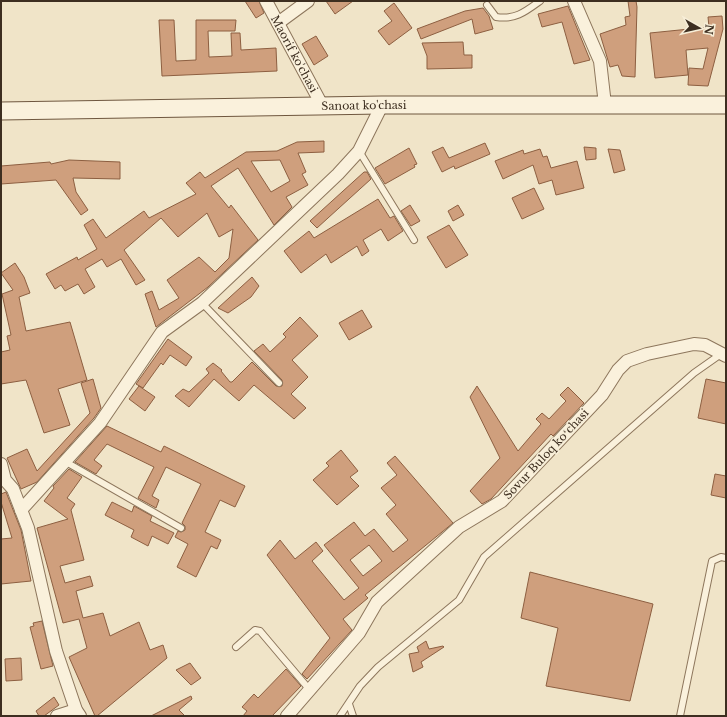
<svg xmlns="http://www.w3.org/2000/svg" width="727" height="717" font-family="'Libre Baskerville',serif">
  <style>
    .building { fill: #cf9f7d; stroke: #8d5f41; fill-rule: evenodd }
    .lines { fill: none; stroke-linecap: round; stroke-linejoin: round }
    .service-casing { stroke: #8d765c; stroke-width: 8 }
    .minor-casing { stroke: #8d765c; stroke-width: 14 }
    .secondary-casing { stroke: #6f573f; stroke-width: 19 }
    .service { stroke: #faf1dc; stroke-width: 6 }
    .minor { stroke: #faf1dc; stroke-width: 12 }
    .secondary { stroke: #faf1dc; stroke-width: 17 }
    .labels { text-anchor: middle; stroke-width: 3; stroke-linejoin: round; paint-order: stroke }
    .street-label { font-size: 11px; fill: #3d2e20; stroke: #f7eed8 }
  </style>
  <rect width="100%" height="100%" fill="#f0e4c8"/>
  <path class="building" d="M 245,1 L 259,1 L 264,13 L 256,18 Z
    M 326,1 L 353,1 L 335,14 Z
    M 628,1 L 636,1 L 637,7 L 635,77 L 622,76 L 618,65 L 610,67 L 600,34 L 626,25 L 625,17 L 630,16 Z
    M 394,3 L 412,28 L 389,45 L 378,31 L 392,21 L 384,11 Z
    M 568,6 L 590,60 L 574,64 L 562,22 L 542,27 L 538,14 Z
    M 483,8 L 489,16 L 493,29 L 475,34 L 472,19 L 421,39 L 417,29 L 465,11 Z
    M 722,16 L 723,29 L 708,86 L 688,85 L 689,68 L 703,69 L 708,48 L 686,50 L 688,75 L 655,78 L 650,33 L 709,27 L 708,17 Z
    M 159,20 L 174,20 L 176,61 L 196,60 L 196,20 L 236,20 L 235,31 L 208,31 L 209,57 L 232,56 L 231,33 L 240,33 L 241,50 L 276,48 L 277,71 L 162,76 Z
    M 316,36 L 328,56 L 314,65 L 302,44 Z
    M 463,42 L 464,55 L 472,55 L 472,68 L 427,69 L 427,56 L 422,43 Z
    M 324,141 L 324,152 L 298,153 L 306,172 L 302,174 L 308,185 L 286,197 L 292,207 L 274,225 L 238,168 L 211,186 L 229,208 L 231,205 L 258,240 L 208,287 L 156,327 L 145,294 L 152,291 L 159,310 L 179,298 L 167,280 L 199,257 L 215,272 L 229,258 L 233,229 L 219,237 L 207,213 L 178,237 L 161,218 L 124,250 L 145,280 L 136,285 L 121,259 L 107,267 L 102,259 L 85,269 L 95,287 L 84,294 L 78,284 L 65,291 L 61,285 L 55,289 L 46,274 L 77,257 L 78,260 L 97,249 L 84,225 L 93,219 L 106,238 L 144,211 L 149,218 L 196,194 L 186,183 L 200,172 L 205,178 L 246,152 L 277,151 L 297,142 ZM 280,160 L 290,181 L 271,192 L 251,161 Z
    M 485,143 L 490,154 L 455,169 L 454,166 L 442,172 L 432,152 L 443,147 L 449,158 Z
    M 584,147 L 596,148 L 596,159 L 586,160 Z
    M 409,148 L 417,164 L 414,165 L 415,167 L 385,184 L 375,168 Z
    M 540,149 L 543,157 L 547,156 L 551,168 L 577,161 L 584,188 L 556,195 L 552,180 L 539,184 L 533,165 L 503,179 L 495,161 L 523,150 L 524,154 Z
    M 608,149 L 620,150 L 625,170 L 614,173 Z
    M 69,160 L 120,162 L 120,179 L 73,178 L 76,192 L 88,210 L 81,215 L 56,180 L 1,184 L 1,166 L 50,162 L 51,164 Z
    M 364,172 L 367,172 L 371,179 L 317,228 L 310,221 Z
    M 534,188 L 544,209 L 522,219 L 512,198 Z
    M 378,199 L 390,218 L 394,216 L 403,231 L 388,241 L 381,229 L 363,240 L 369,251 L 362,256 L 357,246 L 331,263 L 326,254 L 301,273 L 284,251 L 309,231 L 314,238 Z
    M 410,205 L 420,221 L 411,226 L 401,211 Z
    M 458,205 L 464,215 L 453,221 L 448,211 Z
    M 449,225 L 468,255 L 446,268 L 427,237 Z
    M 15,263 L 24,277 L 30,293 L 19,297 L 26,331 L 70,322 L 87,380 L 58,389 L 70,425 L 44,433 L 26,380 L 1,384 L 1,352 L 10,350 L 7,336 L 11,335 L 2,294 L 13,290 L 1,273 Z
    M 252,277 L 259,286 L 251,297 L 228,313 L 218,308 Z
    M 362,310 L 372,327 L 349,340 L 339,323 Z
    M 300,317 L 318,336 L 292,360 L 308,377 L 291,394 L 306,408 L 294,419 L 254,385 L 239,401 L 214,379 L 189,407 L 175,396 L 183,389 L 189,392 L 209,373 L 206,369 L 213,363 L 222,370 L 221,371 L 230,382 L 232,382 L 252,362 L 276,386 L 282,386 L 282,380 L 254,351 L 263,344 L 270,352 L 286,337 L 283,334 Z
    M 168,339 L 192,357 L 186,366 L 170,355 L 163,365 L 161,363 L 143,388 L 136,384 Z
    M 93,379 L 101,408 L 94,418 L 37,482 L 21,489 L 7,458 L 27,449 L 37,471 L 90,413 L 81,383 Z
    M 706,379 L 726,383 L 726,424 L 698,418 Z
    M 139,386 L 155,397 L 145,411 L 129,399 Z
    M 477,386 L 518,451 L 541,424 L 536,419 L 542,413 L 549,419 L 566,401 L 560,395 L 568,387 L 584,403 L 553,436 L 551,434 L 491,499 L 482,504 L 470,491 L 500,458 L 470,397 Z
    M 107,426 L 161,452 L 164,446 L 245,486 L 235,507 L 220,500 L 205,532 L 221,540 L 217,549 L 211,546 L 196,577 L 177,567 L 188,544 L 175,537 L 178,531 L 181,532 L 185,530 L 185,526 L 182,523 L 201,484 L 166,467 L 152,496 L 159,500 L 156,508 L 138,498 L 154,467 L 107,444 L 94,460 L 102,466 L 96,474 L 75,462 Z
    M 341,450 L 358,471 L 350,477 L 359,486 L 337,505 L 313,480 L 329,466 L 326,463 Z
    M 395,456 L 453,523 L 365,595 L 368,598 L 343,619 L 352,630 L 307,679 L 302,674 L 330,638 L 267,555 L 280,540 L 295,559 L 316,542 L 323,551 L 312,561 L 344,600 L 359,588 L 324,545 L 354,522 L 365,536 L 374,529 L 393,552 L 408,540 L 386,514 L 396,505 L 381,488 L 397,475 L 387,463 ZM 369,545 L 382,561 L 363,576 L 350,560 Z
    M 69,469 L 82,477 L 67,498 L 75,504 L 71,510 L 84,560 L 60,566 L 65,583 L 90,576 L 93,586 L 76,591 L 83,618 L 103,613 L 110,636 L 139,622 L 150,650 L 163,645 L 167,658 L 97,716 L 95,716 L 69,657 L 87,648 L 79,619 L 63,623 L 37,528 L 68,519 L 44,501 L 54,488 L 53,486 Z
    M 715,474 L 726,476 L 726,498 L 711,495 Z
    M 6,492 L 21,530 L 31,581 L 1,584 L 1,539 L 12,538 L 1,502 L 1,494 Z
    M 112,502 L 132,512 L 134,506 L 152,516 L 150,521 L 174,533 L 168,544 L 152,536 L 148,546 L 131,537 L 134,530 L 105,515 Z
    M 530,572 L 653,604 L 630,701 L 546,686 L 558,628 L 521,618 Z
    M 42,621 L 53,666 L 41,669 L 30,627 L 34,626 L 33,623 Z
    M 426,641 L 429,649 L 443,646 L 444,647 L 421,662 L 423,667 L 413,672 L 409,654 L 419,652 L 417,647 Z
    M 21,658 L 22,680 L 6,681 L 5,659 Z
    M 190,663 L 201,678 L 191,685 L 176,670 Z
    M 286,669 L 301,686 L 272,716 L 243,716 L 247,711 L 242,707 L 254,694 L 258,698 Z
    M 191,696 L 192,699 L 179,710 L 185,716 L 151,716 Z
    M 54,697 L 59,705 L 44,716 L 39,716 L 36,711 Z"/>
  <g class="lines">
    <g class="service-casing">
      <path id="service" d="M 487,5 L 496,17 C 515,20 525,12 540,1
        M 359,151 L 414,240
        M 202,303 L 279,383
        M 66,462 L 181,528
        M 236,647 L 255,630 L 260,631 L 309,689
        M 349,704 L 353,716
        M 340,716 L 360,686 L 378,667 L 459,600 L 484,557 L 694,373 L 721,354
        M 680,716 L 712,561 L 721,557 L 726,558"/>
    </g>
    <g class="minor-casing">
      <g id="minor">
        <path id="s1" d="M 266,1 L 323,107"/>
        <path d="M 574,1 L 600,61 L 605,105"/>
        <path d="M 278,23 L 308,1"/>
        <path d="M 1,464 L 5,480 L 13,489 L 28,528 L 56,651 L 76,710 L 80,716"/>
        <path d="M 21,510 L 100,423 L 162,332 L 202,303 L 338,174 L 359,151 L 382,105"/>
        <path d="M 57,716 L 76,710"/>
        <path d="M 287,716 L 359,633 L 377,602 L 459,527 L 502,501 L 602,395 L 618,370 L 627,361 L 647,354 L 694,344 L 705,345 L 726,356"/>
      </g>
    </g>
    <g class="secondary-casing">
      <g id="secondary">
        <path id="s2" d="M 1,111 L 382,105 L 726,105"/>
      </g>
    </g>
    <use href="#service" class="service"/>
    <use href="#minor" class="minor"/>
    <use href="#secondary" class="secondary"/>
  </g>
  <g class="labels">
    <g class="street-label">
      <text dy="4" stroke="none"><textPath href="#s1" startOffset="60">Maorif ko'chasi</textPath></text>
      <text dy="4" stroke="none"><textPath href="#s2" startOffset="363">Sanoat ko'chasi</textPath></text>
      <text transform="translate(546 454) rotate(-47)" y="4">Sovur Buloq koʻchasi</text>
    </g>
  </g>
  <rect width="727" height="717" fill="none" stroke="#3d2e20" stroke-width="4"/>
  <g transform="translate(699 28) rotate(98)" stroke="#f7eed8" stroke-width="3" paint-order="stroke">
  <path d="M0-3L7 15L0 10L-7 15Z" fill="#3d2e20"/>
  <text y="-6" font-size="11" font-weight="bold" text-anchor="middle" fill="#3d2e20">N</text>
  </g>
</svg>
